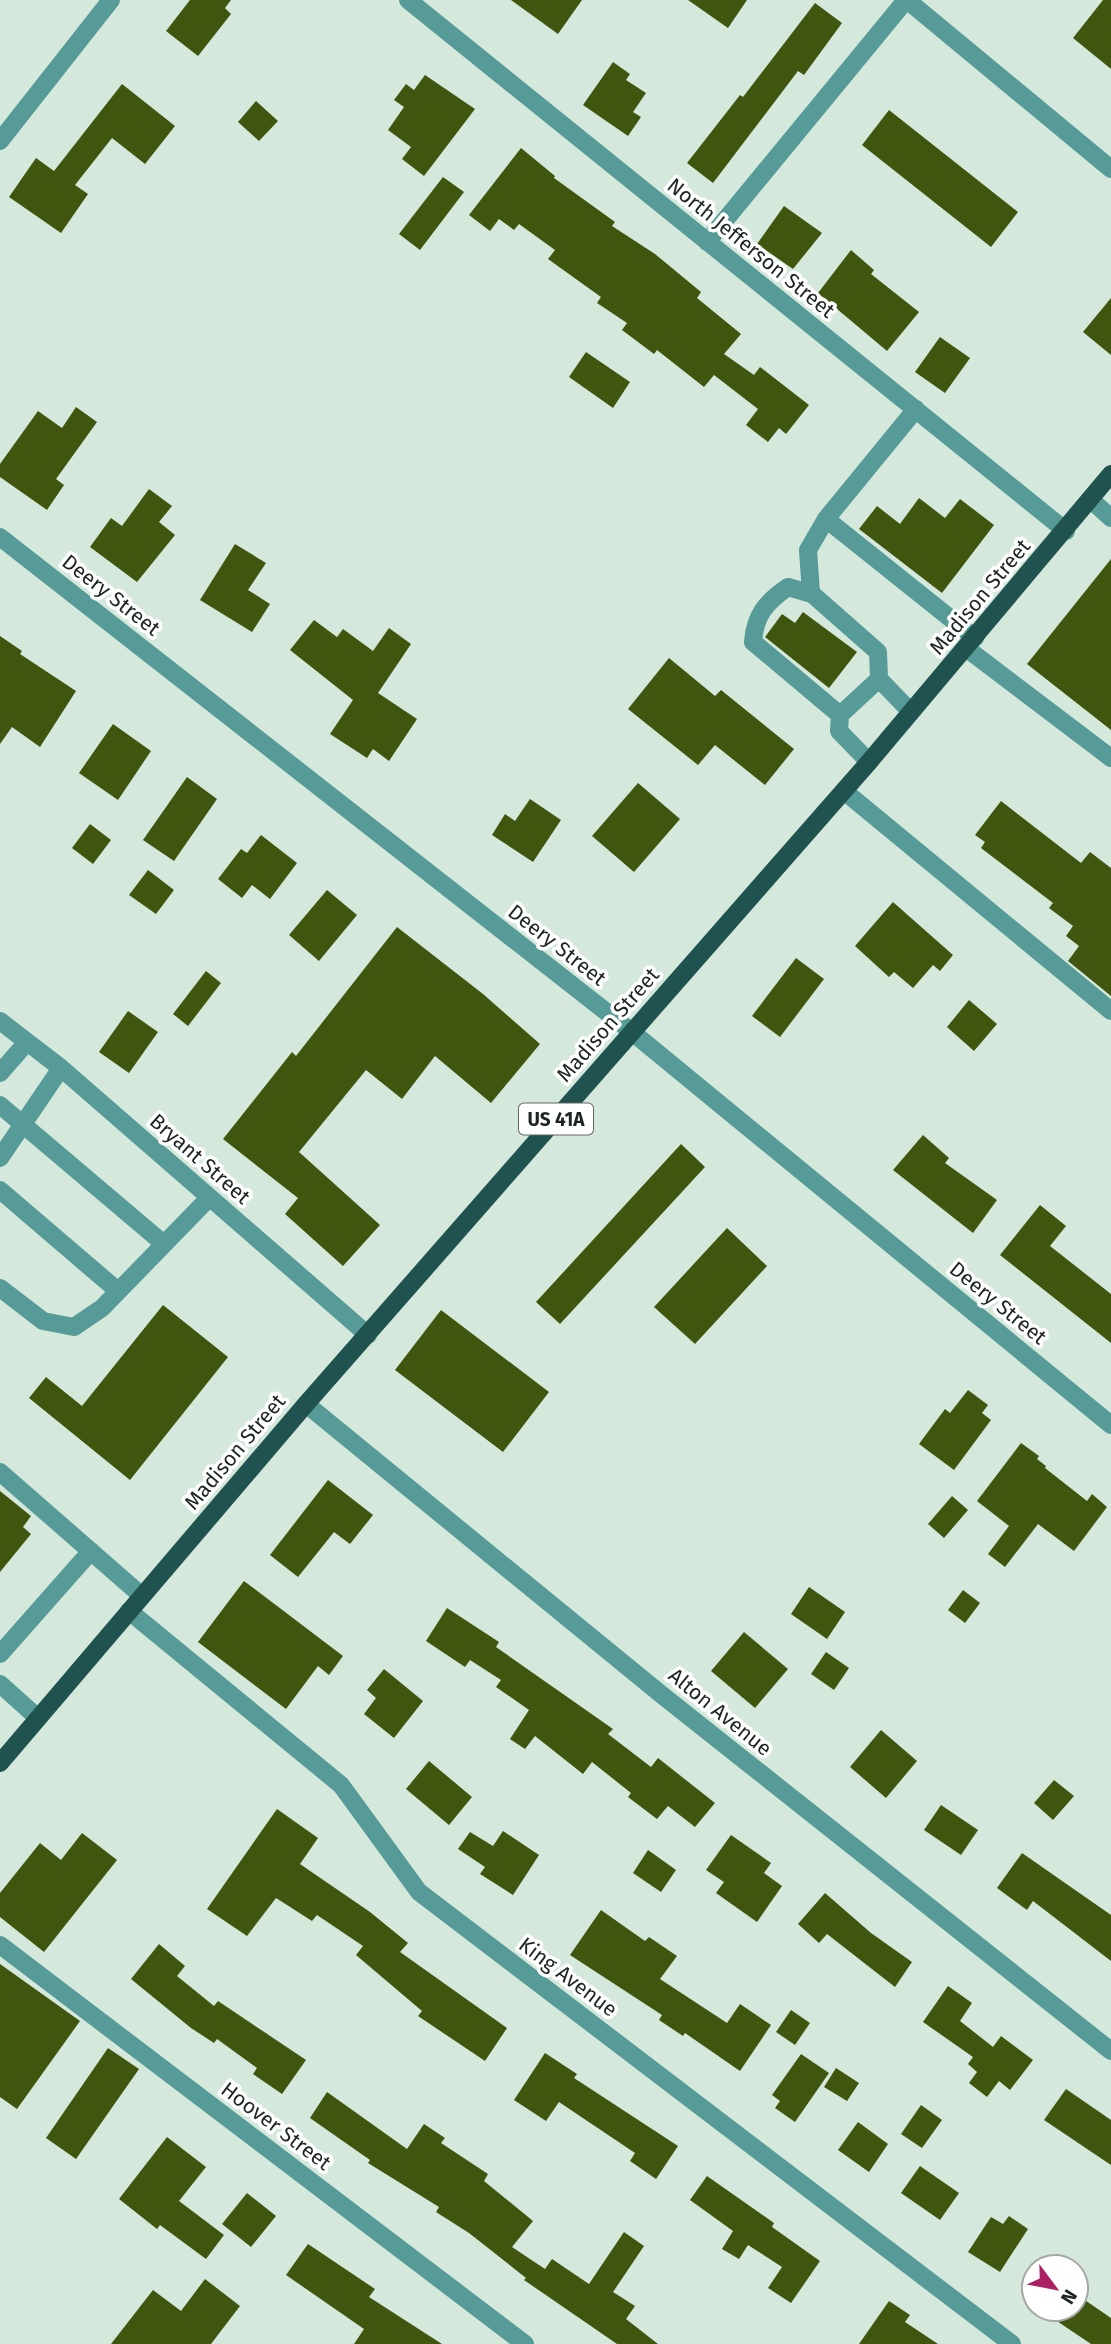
<svg xmlns="http://www.w3.org/2000/svg" width="1111" height="2344" font-family="'Fira Sans',sans-serif">
  <style>
    .building { fill: #40560f }
    .lines { fill: none; stroke-linecap: round; stroke-linejoin: round }
    .minor { stroke: #569b97; stroke-width: 18 }
    .major { stroke: #20524f; stroke-width: 18 }
    .labels { text-anchor: middle; stroke-width: 7; stroke-linejoin: round; paint-order: stroke }
    .shield { fill: #fff; stroke: #616663; stroke-width: 2 }
    .shield-label { font-size: 19px; font-weight: bold; fill: #1d2520 }
    .street-label { font-size: 21px; fill: #1d2520; stroke: #fff }
  </style>
  <rect width="100%" height="100%" fill="#d5e8dc"/>
  <path class="building" d="M 190,0 L 231,0 L 225,8 L 231,14 L 198,56 L 166,31 Z
    M 511,0 L 582,0 L 558,34 Z
    M 688,0 L 747,0 L 728,28 Z
    M 1103,0 L 1111,0 L 1111,69 L 1073,38 Z
    M 815,3 L 842,23 L 804,75 L 798,71 L 713,183 L 687,163 L 740,95 L 743,97 Z
    M 613,62 L 630,74 L 626,80 L 646,93 L 633,112 L 641,117 L 628,136 L 583,105 Z
    M 425,75 L 475,109 L 424,176 L 402,159 L 411,147 L 388,130 L 404,107 L 394,100 L 406,84 L 414,90 Z
    M 122,84 L 175,126 L 145,164 L 112,138 L 75,185 L 88,194 L 61,233 L 9,197 L 36,158 L 54,171 Z
    M 256,101 L 278,121 L 259,141 L 238,122 Z
    M 889,110 L 1018,212 L 991,247 L 862,145 Z
    M 521,148 L 555,176 L 554,178 L 615,222 L 612,226 L 655,254 L 701,292 L 697,298 L 741,334 L 724,354 L 754,375 L 760,367 L 809,405 L 786,434 L 779,428 L 768,442 L 746,425 L 758,409 L 714,375 L 704,387 L 657,350 L 654,354 L 622,330 L 627,323 L 597,303 L 601,297 L 548,259 L 555,250 L 519,224 L 514,230 L 499,219 L 490,231 L 469,215 Z
    M 443,177 L 464,192 L 420,250 L 399,234 Z
    M 784,206 L 822,233 L 793,269 L 757,244 Z
    M 851,250 L 874,270 L 871,274 L 919,312 L 887,351 L 818,293 Z
    M 1111,298 L 1111,355 L 1083,332 Z
    M 940,337 L 970,358 L 945,393 L 915,372 Z
    M 586,352 L 630,382 L 613,408 L 569,377 Z
    M 76,407 L 97,422 L 56,479 L 64,485 L 47,510 L 0,477 L 0,464 L 38,411 L 62,428 Z
    M 149,489 L 172,506 L 159,522 L 175,535 L 137,582 L 90,547 L 111,518 L 122,526 Z
    M 919,498 L 945,518 L 960,499 L 994,525 L 942,593 L 859,529 L 877,506 L 900,524 Z
    M 235,544 L 266,563 L 248,590 L 270,604 L 252,632 L 200,600 Z
    M 1111,559 L 1111,730 L 1027,664 Z
    M 803,612 L 857,652 L 829,688 L 765,637 L 782,614 L 795,623 Z
    M 314,620 L 337,637 L 343,629 L 373,651 L 389,628 L 411,644 L 378,693 L 417,719 L 389,761 L 373,749 L 367,758 L 330,734 L 353,700 L 290,650 Z
    M 0,636 L 22,651 L 20,654 L 76,691 L 40,747 L 12,727 L 0,744 Z
    M 669,658 L 715,696 L 721,690 L 794,749 L 765,785 L 715,745 L 698,765 L 628,709 Z
    M 113,724 L 151,751 L 118,800 L 79,773 Z
    M 187,777 L 217,799 L 174,861 L 143,840 Z
    M 638,783 L 680,819 L 634,872 L 592,836 Z
    M 530,799 L 561,820 L 533,862 L 492,835 L 505,814 L 515,821 Z
    M 1001,801 L 1081,863 L 1090,852 L 1111,868 L 1111,996 L 1068,961 L 1079,946 L 1066,936 L 1073,926 L 1049,908 L 1053,903 L 981,848 L 985,842 L 975,835 Z
    M 90,824 L 111,840 L 93,864 L 72,848 Z
    M 261,835 L 297,863 L 270,899 L 252,885 L 242,898 L 218,879 L 241,849 L 247,853 Z
    M 148,870 L 174,890 L 156,914 L 129,895 Z
    M 327,890 L 357,915 L 319,961 L 289,935 Z
    M 893,902 L 953,955 L 940,971 L 933,965 L 913,988 L 894,972 L 889,977 L 855,946 Z
    M 397,927 L 483,994 L 540,1044 L 491,1103 L 435,1056 L 402,1099 L 366,1070 L 299,1152 L 380,1225 L 343,1266 L 285,1214 L 298,1198 L 223,1139 L 292,1052 L 296,1056 Z
    M 796,958 L 824,979 L 780,1037 L 752,1016 Z
    M 206,971 L 221,983 L 188,1026 L 173,1014 Z
    M 969,1000 L 997,1024 L 974,1051 L 947,1027 Z
    M 128,1011 L 158,1032 L 129,1073 L 99,1052 Z
    M 923,1135 L 949,1158 L 945,1163 L 997,1200 L 973,1233 L 893,1170 Z
    M 681,1144 L 705,1167 L 560,1324 L 536,1302 Z
    M 1040,1205 L 1066,1226 L 1050,1246 L 1111,1294 L 1111,1343 L 1000,1255 Z
    M 727,1228 L 767,1266 L 695,1344 L 654,1307 Z
    M 163,1305 L 228,1357 L 130,1480 L 29,1398 L 46,1377 L 82,1406 Z
    M 441,1310 L 549,1392 L 503,1452 L 395,1370 Z
    M 968,1390 L 988,1405 L 982,1413 L 991,1420 L 954,1470 L 919,1444 L 945,1409 L 950,1413 Z
    M 1021,1443 L 1039,1456 L 1037,1459 L 1046,1466 L 1045,1468 L 1087,1501 L 1092,1494 L 1107,1507 L 1074,1551 L 1038,1524 L 1005,1567 L 988,1554 L 1009,1526 L 977,1501 Z
    M 328,1480 L 373,1515 L 350,1544 L 334,1532 L 298,1577 L 270,1555 Z
    M 0,1491 L 31,1516 L 23,1527 L 31,1534 L 0,1572 Z
    M 952,1496 L 968,1510 L 944,1538 L 928,1524 Z
    M 244,1581 L 343,1656 L 329,1675 L 318,1666 L 286,1709 L 198,1642 Z
    M 809,1587 L 845,1612 L 827,1639 L 791,1614 Z
    M 963,1590 L 980,1603 L 965,1623 L 948,1610 Z
    M 447,1608 L 499,1642 L 496,1647 L 613,1729 L 608,1734 L 651,1767 L 658,1758 L 715,1803 L 695,1827 L 668,1806 L 657,1819 L 628,1797 L 631,1793 L 592,1762 L 583,1774 L 535,1736 L 525,1749 L 510,1739 L 529,1710 L 496,1687 L 501,1680 L 470,1660 L 465,1667 L 426,1641 Z
    M 744,1632 L 788,1669 L 755,1708 L 711,1671 Z
    M 826,1652 L 849,1668 L 834,1690 L 811,1674 Z
    M 384,1669 L 423,1701 L 394,1738 L 364,1714 L 376,1698 L 367,1690 Z
    M 881,1730 L 917,1761 L 886,1798 L 850,1767 Z
    M 429,1761 L 472,1797 L 449,1825 L 406,1789 Z
    M 1054,1780 L 1074,1796 L 1053,1820 L 1034,1803 Z
    M 941,1805 L 978,1830 L 961,1855 L 924,1830 Z
    M 277,1809 L 318,1838 L 300,1864 L 370,1912 L 408,1943 L 400,1952 L 507,2028 L 485,2061 L 418,2016 L 422,2011 L 356,1955 L 363,1946 L 317,1915 L 312,1921 L 276,1898 L 247,1936 L 207,1909 Z
    M 503,1831 L 539,1855 L 513,1895 L 480,1874 L 485,1867 L 458,1849 L 470,1832 L 493,1846 Z
    M 82,1833 L 117,1860 L 44,1952 L 0,1917 L 0,1893 L 40,1843 L 61,1860 Z
    M 731,1835 L 771,1863 L 764,1873 L 782,1886 L 757,1922 L 716,1893 L 724,1882 L 706,1870 Z
    M 648,1850 L 676,1870 L 661,1892 L 633,1873 Z
    M 1022,1853 L 1111,1915 L 1111,1961 L 1033,1901 L 1027,1910 L 997,1888 Z
    M 825,1893 L 871,1933 L 912,1962 L 895,1987 L 827,1934 L 819,1943 L 798,1924 Z
    M 601,1910 L 645,1941 L 649,1937 L 677,1956 L 660,1979 L 727,2023 L 740,2004 L 771,2025 L 740,2071 L 685,2033 L 683,2036 L 659,2020 L 662,2015 L 570,1955 Z
    M 159,1944 L 185,1966 L 177,1976 L 214,2006 L 218,2001 L 306,2060 L 282,2094 L 253,2074 L 257,2068 L 217,2039 L 214,2043 L 191,2028 L 131,1979 Z
    M 0,1964 L 80,2021 L 17,2109 L 0,2097 Z
    M 948,1986 L 972,2003 L 960,2021 L 993,2047 L 1001,2036 L 1033,2060 L 1010,2090 L 999,2081 L 987,2097 L 969,2083 L 977,2072 L 968,2064 L 973,2057 L 923,2022 Z
    M 791,2010 L 810,2023 L 795,2045 L 776,2032 Z
    M 108,2048 L 139,2069 L 76,2159 L 46,2138 Z
    M 545,2053 L 577,2074 L 574,2078 L 678,2146 L 656,2179 L 630,2161 L 635,2153 L 559,2102 L 546,2121 L 514,2100 Z
    M 801,2054 L 829,2073 L 795,2122 L 775,2108 L 780,2101 L 772,2095 Z
    M 836,2068 L 859,2083 L 847,2101 L 824,2087 Z
    M 1066,2089 L 1111,2120 L 1111,2165 L 1044,2120 Z
    M 327,2092 L 407,2149 L 424,2124 L 445,2138 L 441,2143 L 488,2174 L 484,2181 L 533,2221 L 512,2247 L 545,2269 L 552,2259 L 589,2284 L 624,2232 L 644,2246 L 613,2292 L 635,2306 L 626,2319 L 658,2344 L 617,2344 L 524,2280 L 526,2278 L 469,2233 L 436,2212 L 439,2207 L 368,2163 L 370,2160 L 310,2118 Z
    M 921,2105 L 942,2120 L 922,2148 L 901,2134 Z
    M 858,2122 L 888,2144 L 869,2172 L 838,2150 Z
    M 167,2137 L 206,2167 L 179,2201 L 224,2235 L 206,2259 L 160,2225 L 157,2229 L 119,2199 Z
    M 920,2166 L 959,2193 L 940,2220 L 901,2193 Z
    M 707,2176 L 774,2223 L 772,2227 L 820,2261 L 791,2303 L 768,2288 L 782,2267 L 748,2245 L 739,2259 L 722,2249 L 733,2231 L 690,2200 Z
    M 247,2193 L 276,2216 L 251,2247 L 222,2224 Z
    M 1009,2216 L 1028,2229 L 1000,2272 L 968,2252 L 991,2217 L 1003,2224 Z
    M 308,2244 L 375,2289 L 369,2297 L 442,2344 L 354,2344 L 364,2329 L 286,2275 Z
    M 205,2279 L 240,2306 L 211,2344 L 111,2344 L 153,2290 L 181,2311 Z
    M 1076,2294 L 1111,2318 L 1111,2344 L 1091,2344 L 1039,2309 L 1076,2309 Z
    M 889,2301 L 910,2315 L 905,2322 L 938,2344 L 859,2344 Z"/>
  <g class="lines">
    <path class="minor" d="M 408,0 L 1066,531
      M 907,0 L 1111,169
      M 0,141 L 111,0
      M 707,242 L 906,0
      M 1090,499 L 1111,518
      M 826,519 L 975,638
      M 0,537 L 632,1032 L 1111,1425
      M 812,594 L 788,587 C 766,602 755,615 753,642 L 840,715
      M 966,648 L 1111,758
      M 911,712 L 879,679 L 878,652 L 811,593 L 808,550 L 826,519 L 916,409
      M 869,762 L 839,731 L 840,715 L 879,679
      M 844,791 L 1111,1011
      M 0,1021 L 61,1068 L 368,1335
      M 0,1073 L 27,1042
      M 0,1105 L 164,1244
      M 0,1158 L 61,1068
      M 0,1190 L 118,1291
      M 0,1288 L 43,1321 L 74,1327 L 102,1308 L 209,1198
      M 306,1404 L 662,1695 L 1111,2051
      M 0,1472 L 142,1596
      M 129,1611 L 341,1785 L 419,1892 L 1012,2344
      M 0,1654 L 91,1551
      M 0,1684 L 38,1718
      M 0,1945 L 525,2344"/>
    <path class="major" d="M 0,1763 L 306,1404 L 869,762 L 1111,474"/>
  </g>
  <g class="labels">
    <rect class="shield" x="519" y="1103.5" width="74" height="31" rx="5"/>
    <g class="shield-label">
      <text x="556" y="1126">US 41A</text>
    </g>
    <g class="street-label">
      <text transform="translate(751 248) rotate(39)" y="7">North Jefferson Street</text>
      <text transform="translate(111 595) rotate(38)" y="7">Deery Street</text>
      <text transform="translate(980 597) rotate(-50)" y="7">Madison Street</text>
      <text transform="translate(557 945) rotate(38)" y="7">Deery Street</text>
      <text transform="translate(608 1025) rotate(-49)" y="7">Madison Street</text>
      <text transform="translate(200 1159) rotate(41)" y="7">Bryant Street</text>
      <text transform="translate(998 1303) rotate(39)" y="7">Deery Street</text>
      <text transform="translate(235 1452) rotate(-50)" y="7">Madison Street</text>
      <text transform="translate(720 1712) rotate(39)" y="7">Alton Avenue</text>
      <text transform="translate(568 1977) rotate(37)" y="7">King Avenue</text>
      <text transform="translate(276 2126) rotate(37)" y="7">Hoover Street</text>
    </g>
  </g>
  <g transform="translate(1055 2288) rotate(122)"><circle r="33" fill="#ffffff" stroke="#a5a8a6" stroke-width="2"/>
  <path d="M0-5L12 26L0 18L-12 26Z" fill="#ab2164"/>
  <text y="-10" font-size="19" font-weight="bold" text-anchor="middle" fill="#1d2520">N</text>
  </g>
</svg>
